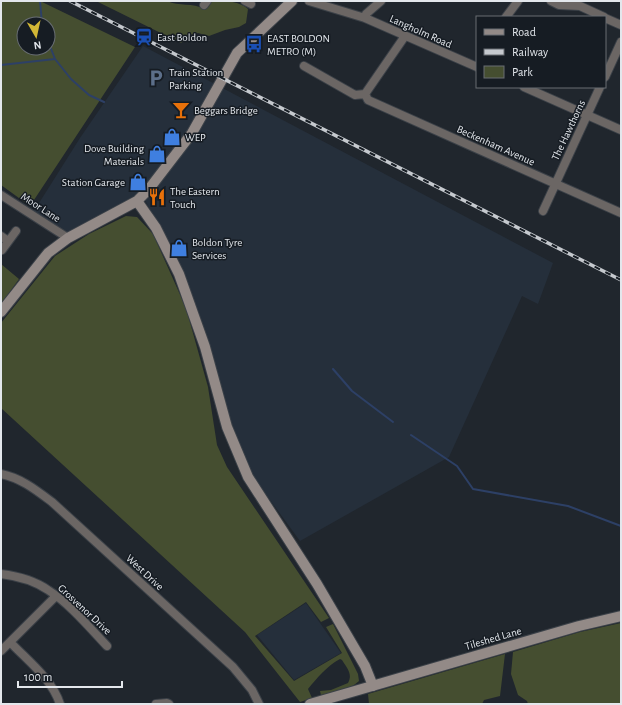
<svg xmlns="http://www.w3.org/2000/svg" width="622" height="705" font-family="'Alegreya Sans',sans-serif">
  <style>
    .built { fill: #252f3b }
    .green { fill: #454e30; fill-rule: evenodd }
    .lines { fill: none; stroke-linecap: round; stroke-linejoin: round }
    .stream { stroke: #2d4066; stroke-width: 2 }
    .street-casing { stroke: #3b4148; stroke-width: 10 }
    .secondary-casing { stroke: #3b4148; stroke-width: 12 }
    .street { stroke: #6b6664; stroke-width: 8 }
    .secondary { stroke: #938a87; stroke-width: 10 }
    .rail-casing { stroke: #c5c9ce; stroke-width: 3.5 }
    .rail { stroke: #161c23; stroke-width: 2; stroke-dasharray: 6; stroke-linecap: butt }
    .labels { text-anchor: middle; stroke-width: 3; stroke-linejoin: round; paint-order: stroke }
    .street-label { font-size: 11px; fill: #e3e7ec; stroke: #161c23 }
    .poi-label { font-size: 11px; fill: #e3e7ec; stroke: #161c23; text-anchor: start }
  </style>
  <rect width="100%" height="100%" fill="#20262d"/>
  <path class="built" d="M 143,46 L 553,263 L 538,304 L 522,296 L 449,457 L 300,541 L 251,474 L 228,427 L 182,273 L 145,200 L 68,232 L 34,211 L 80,138 Z
    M 306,603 L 341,653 L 294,680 L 257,635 Z"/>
  <path class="green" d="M 1,1 L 40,1 L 135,47 L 30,206 L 1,185 ZM 24,24 L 48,24 L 48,48 L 24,48 Z
    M 96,1 L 167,1 C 179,7 193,2 204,9 L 209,1 C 223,1 238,0 248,9 L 246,23 L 239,27 L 225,30 L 209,36 L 198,33 L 189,35 L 181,43 Z
    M 126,216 L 137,217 L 153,234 L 186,308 L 208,387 L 217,445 L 227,467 L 329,618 L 321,622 L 306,602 L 255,636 L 294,681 L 342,653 L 326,627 L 333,624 L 358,674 L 359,681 C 349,691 334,692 321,695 L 320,691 L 331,690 L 348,683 C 353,674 347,668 342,660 L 340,659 C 327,666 317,678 308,689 L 312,698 L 300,702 L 245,632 L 1,408 L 1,323 L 55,256 L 89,234 Z
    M 1,264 L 19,279 L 1,304 Z
    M 621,623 L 621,704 L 528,704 L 527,701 L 518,695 L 511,674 L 513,652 L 580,632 Z
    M 505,654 L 500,696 L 484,700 L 482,704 L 369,704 L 368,694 Z"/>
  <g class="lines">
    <path class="stream" d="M 40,1 L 42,24
      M 48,41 L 55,59 L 71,79 L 89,95 L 104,102
      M 1,65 L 55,59
      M 333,369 L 352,391 L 393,422
      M 411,435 L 457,466 L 473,489 L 568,506 L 621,526"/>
    <g class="street-casing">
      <path id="street" d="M 245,1 L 251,4
        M 309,1 L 365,18 L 477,67
        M 551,1 L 559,5 L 580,6 L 604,17
        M 204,5 L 207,1
        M 506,17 L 518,1
        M 365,18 L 366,14 L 381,1
        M 605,18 L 621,25
        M 304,66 L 355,95 L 365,94
        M 605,77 L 621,42
        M 524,87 L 621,130
        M 365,94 L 368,100 L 621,213
        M 365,94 L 405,36
        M 1,195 L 68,238
        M 543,211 L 600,87
        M 1,236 L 8,241
        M 2,250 L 16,231
        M 1,474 C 21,478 36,490 52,502 L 233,667 L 252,690 L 259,704
        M 1,574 C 17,576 35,581 48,590 C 70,604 89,627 107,646
        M 10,642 C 28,661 52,679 60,704
        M 1,651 L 56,596
        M 156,704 L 167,703 L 169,704"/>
    </g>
    <g class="secondary-casing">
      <path id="secondary" d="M 137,201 L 156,228 L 179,274 L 205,347 L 227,427 L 248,477 L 317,584 L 365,666 L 373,686
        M 1,312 L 48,253 L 68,238 L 137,201 L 149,189 L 192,133 L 237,53 L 292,1
        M 310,704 L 579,626 L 621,616"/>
    </g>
    <use href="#street" class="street"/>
    <use href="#secondary" class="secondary"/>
    <g class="rail-casing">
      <path id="rail" d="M 70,1 L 621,280"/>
    </g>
    <use href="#rail" class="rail"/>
  </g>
  <defs>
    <g id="station-bare" transform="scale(1.38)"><path d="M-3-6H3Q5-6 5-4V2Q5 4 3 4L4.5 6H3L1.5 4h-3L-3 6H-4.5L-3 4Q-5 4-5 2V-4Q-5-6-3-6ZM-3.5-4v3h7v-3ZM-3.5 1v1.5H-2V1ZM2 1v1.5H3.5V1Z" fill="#1a4fb4" stroke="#161c23" stroke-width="2.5" paint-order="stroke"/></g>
    <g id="bus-bare" transform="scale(1.38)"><path d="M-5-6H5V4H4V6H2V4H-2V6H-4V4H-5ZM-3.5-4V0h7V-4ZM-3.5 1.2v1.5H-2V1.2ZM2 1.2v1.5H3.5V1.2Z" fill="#1a4fb4" stroke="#161c23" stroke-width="2.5" paint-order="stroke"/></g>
    <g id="parking-bare" transform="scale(1.38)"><path d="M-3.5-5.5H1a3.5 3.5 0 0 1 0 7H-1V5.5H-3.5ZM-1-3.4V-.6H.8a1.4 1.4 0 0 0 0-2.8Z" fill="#5c6f8a" stroke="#161c23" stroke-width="2.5" paint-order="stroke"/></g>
    <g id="bar-bare" transform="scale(1.38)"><path d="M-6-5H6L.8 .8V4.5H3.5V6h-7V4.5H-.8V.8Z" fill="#e8710a" stroke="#161c23" stroke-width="2.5" paint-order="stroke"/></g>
    <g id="shop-bare" transform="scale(1.38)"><path d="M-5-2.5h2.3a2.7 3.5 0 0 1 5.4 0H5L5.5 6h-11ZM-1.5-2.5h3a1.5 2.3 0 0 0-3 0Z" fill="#3f7fe0" stroke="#161c23" stroke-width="2.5" paint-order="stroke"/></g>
    <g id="restaurant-bare" transform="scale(1.38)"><path d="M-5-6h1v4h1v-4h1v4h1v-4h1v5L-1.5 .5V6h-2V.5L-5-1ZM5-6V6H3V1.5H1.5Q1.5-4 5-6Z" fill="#e8710a" stroke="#161c23" stroke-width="2.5" paint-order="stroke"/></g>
  </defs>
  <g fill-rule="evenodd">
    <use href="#station-bare" x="144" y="37"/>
    <use href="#bus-bare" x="254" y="44"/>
    <use href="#parking-bare" x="156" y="78"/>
    <use href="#bar-bare" x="181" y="110"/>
    <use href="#shop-bare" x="172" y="137"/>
    <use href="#shop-bare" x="157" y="154"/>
    <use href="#shop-bare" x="138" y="182"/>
    <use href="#restaurant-bare" x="157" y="197"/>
    <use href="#shop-bare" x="179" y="248"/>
  </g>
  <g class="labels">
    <g class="street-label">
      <text transform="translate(421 31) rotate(24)" y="4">Langholm Road</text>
      <text transform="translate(568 130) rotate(-65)" y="4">The Hawthorns</text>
      <text transform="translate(496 145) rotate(24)" y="4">Beckenham Avenue</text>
      <text transform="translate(41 207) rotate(33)" y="4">Moor Lane</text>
      <text transform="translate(145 572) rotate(43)" y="4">West Drive</text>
      <text transform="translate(85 609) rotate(43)" y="4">Grosvenor Drive</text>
      <text transform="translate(493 638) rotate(-16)" y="4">Tileshed Lane</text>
    </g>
    <g class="poi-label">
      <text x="157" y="41">East Boldon</text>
      <text x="267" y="42">EAST BOLDON<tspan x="267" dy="13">METRO (M)</tspan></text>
      <text x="169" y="76">Train Station<tspan x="169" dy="13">Parking</tspan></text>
      <text x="194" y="114">Beggars Bridge</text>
      <text x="185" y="141">WEP</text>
      <text x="144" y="152" text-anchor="end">Dove Building<tspan x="144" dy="13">Materials</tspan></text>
      <text x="125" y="186" text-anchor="end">Station Garage</text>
      <text x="170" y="195">The Eastern<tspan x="170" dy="13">Touch</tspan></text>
      <text x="192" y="246">Boldon Tyre<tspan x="192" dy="13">Services</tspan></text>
    </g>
  </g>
  <rect width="622" height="705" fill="none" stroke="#e3e7ec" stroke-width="4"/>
  <rect x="476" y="16" width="130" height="72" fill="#161c23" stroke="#686d73"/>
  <rect x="484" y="29" width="20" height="6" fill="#938a87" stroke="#686d73"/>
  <text x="512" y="36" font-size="12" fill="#e3e7ec">Road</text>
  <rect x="484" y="49" width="20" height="6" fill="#c5c9ce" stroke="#686d73"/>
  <text x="512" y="56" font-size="12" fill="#e3e7ec">Railway</text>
  <rect x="484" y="66" width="20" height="12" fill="#454e30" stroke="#686d73"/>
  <text x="512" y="76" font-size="12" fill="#e3e7ec">Park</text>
  <g transform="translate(36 36) rotate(171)"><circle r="19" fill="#161c23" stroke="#686d73"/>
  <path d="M0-3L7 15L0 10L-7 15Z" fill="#d2b736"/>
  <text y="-6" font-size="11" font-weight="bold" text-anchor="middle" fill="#e3e7ec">N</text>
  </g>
  <path d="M18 681v6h104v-6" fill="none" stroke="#e3e7ec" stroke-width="2"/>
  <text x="24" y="681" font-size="12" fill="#e3e7ec" stroke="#161c23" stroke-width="3" paint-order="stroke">100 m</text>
</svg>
